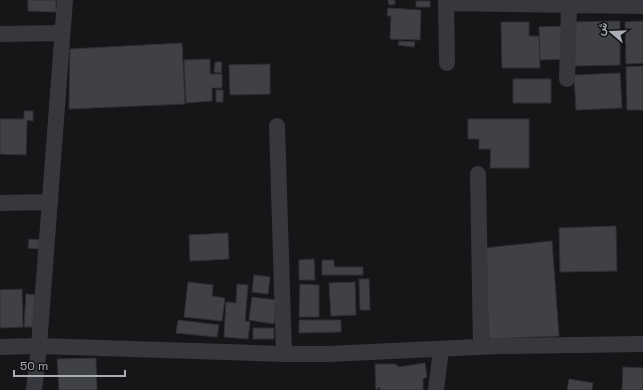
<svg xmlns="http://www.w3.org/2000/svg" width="643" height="390" font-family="'Space Grotesk',Vazirmatn,sans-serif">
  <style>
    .building { fill: #404145; stroke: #303034 }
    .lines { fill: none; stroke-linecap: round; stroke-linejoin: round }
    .street { stroke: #37383d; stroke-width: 16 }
  </style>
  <rect width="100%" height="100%" fill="#161618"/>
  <path class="building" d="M 28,0 L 56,0 L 56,12 L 28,11 Z
    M 388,0 L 395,0 L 395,4 L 389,5 Z
    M 416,1 L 430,1 L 430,7 L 416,7 Z
    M 388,8 L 421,10 L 420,40 L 390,39 L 391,16 L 387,16 Z
    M 620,21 L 620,65 L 574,66 L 573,22 Z
    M 643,21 L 643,63 L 626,64 L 625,22 Z
    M 501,22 L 529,22 L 529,36 L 539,36 L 540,68 L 502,68 Z
    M 564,26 L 565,59 L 540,60 L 539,27 Z
    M 399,41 L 415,42 L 414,47 L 398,45 Z
    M 182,43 L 185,104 L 69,109 L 70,49 Z
    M 210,59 L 210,74 L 222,74 L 222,88 L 212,88 L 212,101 L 186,103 L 184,60 Z
    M 215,62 L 222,62 L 221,73 L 214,72 Z
    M 270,64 L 270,94 L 230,95 L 229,65 Z
    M 643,66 L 643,110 L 627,110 L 626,67 Z
    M 620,73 L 622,108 L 576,110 L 574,75 Z
    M 513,79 L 551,79 L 551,103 L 513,103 Z
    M 216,90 L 223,90 L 223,102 L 216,102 Z
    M 24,111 L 33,111 L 33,121 L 27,120 L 26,155 L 0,154 L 0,119 L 24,119 Z
    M 468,119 L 529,119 L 529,168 L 490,168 L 491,149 L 479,149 L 479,139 L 468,139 Z
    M 616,226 L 617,271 L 560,272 L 559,228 Z
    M 228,233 L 229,259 L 190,261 L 189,235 Z
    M 29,239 L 40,240 L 39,249 L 28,248 Z
    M 552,241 L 559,336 L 489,339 L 484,248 Z
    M 314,259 L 315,280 L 299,280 L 299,260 Z
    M 322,260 L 334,260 L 334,267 L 363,267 L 363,275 L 322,275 Z
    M 254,275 L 270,277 L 268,294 L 252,292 Z
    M 359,279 L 369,279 L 370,310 L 360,310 Z
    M 188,282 L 213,285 L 212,296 L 225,298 L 222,321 L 184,317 Z
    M 355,282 L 356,315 L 331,316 L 329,283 Z
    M 237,284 L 248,285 L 245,321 L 250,322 L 248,339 L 224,337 L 226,302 L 236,303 Z
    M 300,284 L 319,285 L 319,317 L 299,317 Z
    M 22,289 L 23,327 L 0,328 L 0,290 Z
    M 26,294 L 35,295 L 33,327 L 24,327 Z
    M 252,297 L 276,300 L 274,324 L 249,320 Z
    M 178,320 L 219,325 L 217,337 L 176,333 Z
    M 299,320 L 341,320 L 341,332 L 299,333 Z
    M 253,328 L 274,328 L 274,339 L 253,339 Z
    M 96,358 L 97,390 L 59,390 L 57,359 Z
    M 425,363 L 427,377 L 423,379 L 423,390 L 380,390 L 380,387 L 376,390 L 375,364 L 395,364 L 399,367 Z
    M 623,367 L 643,368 L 643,390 L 622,390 Z
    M 569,379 L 593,383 L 592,390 L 567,390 Z"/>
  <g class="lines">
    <path class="street" d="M 446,0 L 447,63
      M 446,3 L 643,6
      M 0,34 L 62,33
      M 567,79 L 569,5
      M 277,126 L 284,354
      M 478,174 L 481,347
      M 0,203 L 50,202
      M 0,347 L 39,346 L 284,354 L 327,354 L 500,346 L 643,344
      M 34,390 L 39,346 L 65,0
      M 436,390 L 441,349"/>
  </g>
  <g transform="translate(611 32) rotate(289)" stroke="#111113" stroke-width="3" paint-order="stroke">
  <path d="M0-3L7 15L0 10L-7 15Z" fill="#a8adb8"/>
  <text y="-6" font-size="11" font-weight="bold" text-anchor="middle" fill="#a8adb8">ش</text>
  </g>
  <path d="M14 370v6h111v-6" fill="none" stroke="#a8adb8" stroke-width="2"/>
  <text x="20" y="370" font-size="12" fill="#a8adb8" stroke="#111113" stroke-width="3" paint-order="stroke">50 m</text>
</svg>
